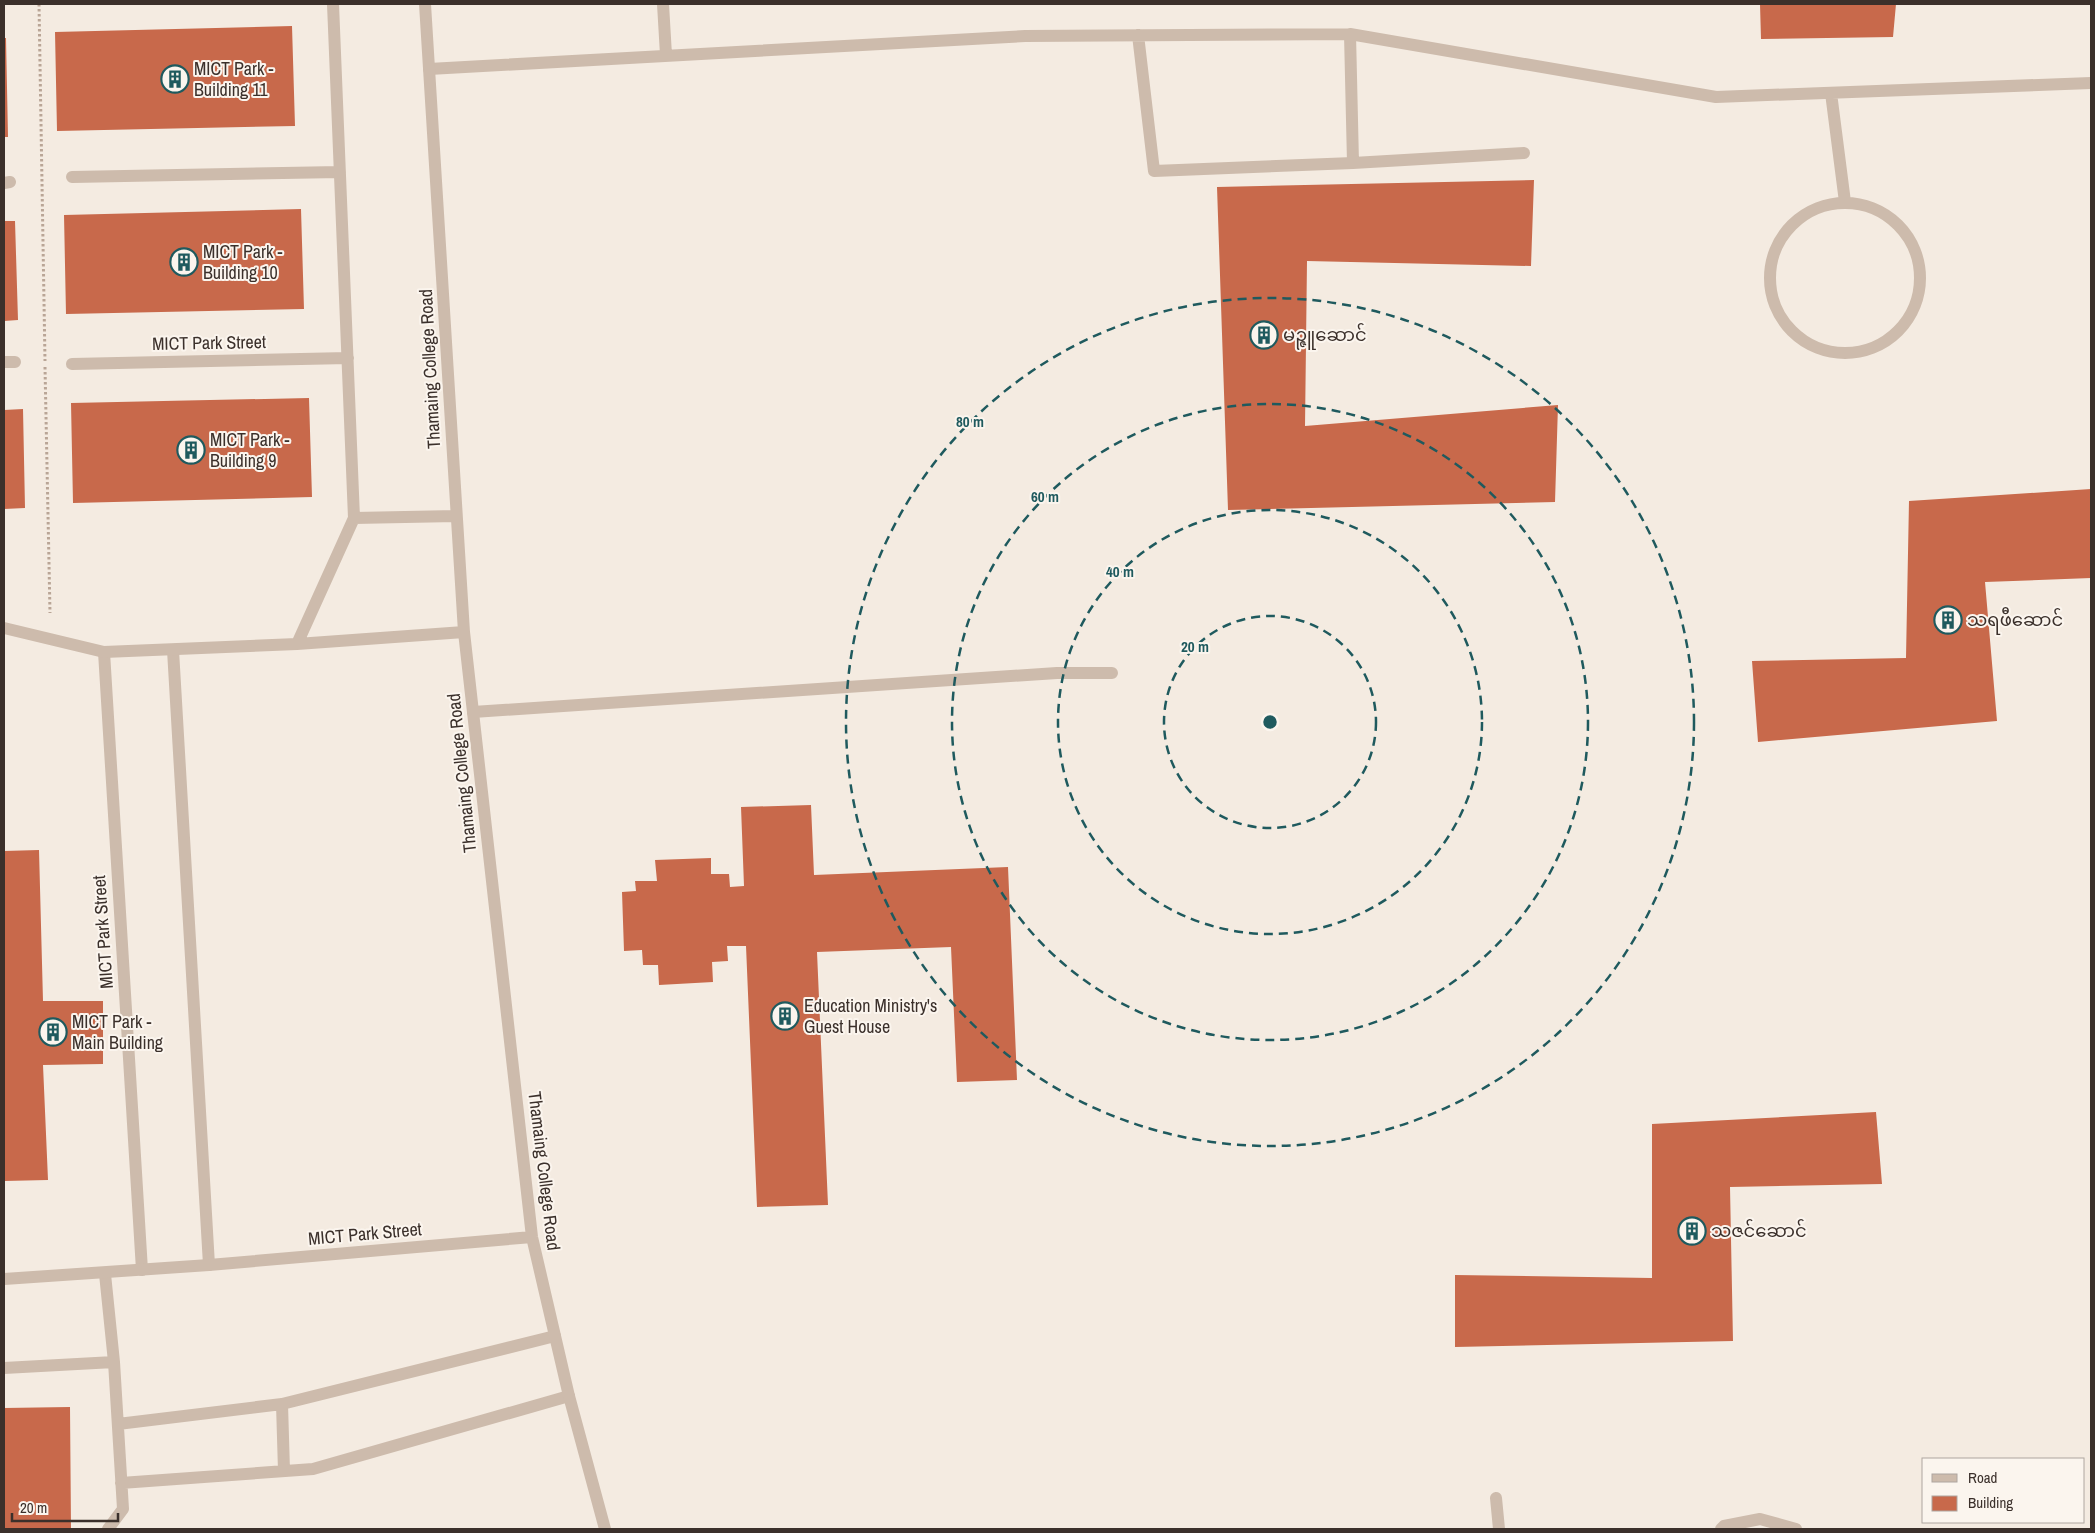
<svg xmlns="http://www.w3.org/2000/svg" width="2095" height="1533" font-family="'Archivo Narrow','Noto Sans Myanmar',sans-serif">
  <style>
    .building { fill: #c8694b }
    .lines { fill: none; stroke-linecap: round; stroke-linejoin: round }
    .path { stroke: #b9a596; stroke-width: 3; stroke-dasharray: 2.5 2.5; stroke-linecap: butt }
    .service { stroke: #cdbbac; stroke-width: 12 }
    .minor { stroke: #cdbbac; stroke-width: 12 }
    .ring { fill: none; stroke: #1f5a5e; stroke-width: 2.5; stroke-dasharray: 9 6 }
    .labels { text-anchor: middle; stroke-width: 4; stroke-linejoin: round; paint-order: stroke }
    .poi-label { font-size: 18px; fill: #3b302b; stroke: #fbf5ee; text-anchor: start }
    .street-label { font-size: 18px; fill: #3b302b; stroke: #fbf5ee }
    .centre { fill: #1f5a5e; stroke: #fbf5ee; stroke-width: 2.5 }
    .ring-label { font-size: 15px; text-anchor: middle; font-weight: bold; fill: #1f5a5e; stroke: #fbf5ee; stroke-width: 4; stroke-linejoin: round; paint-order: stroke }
  </style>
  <rect width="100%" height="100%" fill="#f4ebe1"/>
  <path class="building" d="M 1760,4 L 1896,4 L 1893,37 L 1761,39 Z
    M 292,26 L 295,126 L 57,131 L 55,32 Z
    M 4,38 L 6,38 L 8,137 L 4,137 Z
    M 1534,180 L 1531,266 L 1307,261 L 1305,426 L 1558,405 L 1555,502 L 1228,510 L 1217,187 Z
    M 301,209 L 304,309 L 66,314 L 64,215 Z
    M 4,221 L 15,221 L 18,320 L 4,321 Z
    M 309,398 L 312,497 L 73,503 L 71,403 Z
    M 23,409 L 25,508 L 4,509 L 4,410 Z
    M 2091,489 L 2091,578 L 1985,582 L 1997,721 L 1758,742 L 1752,661 L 1906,658 L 1909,501 Z
    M 811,805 L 814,875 L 1008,867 L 1017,1080 L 957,1082 L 951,947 L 817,952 L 828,1205 L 757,1207 L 746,946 L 727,946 L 728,961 L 712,962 L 713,982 L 659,985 L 658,965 L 643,965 L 642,950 L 624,951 L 622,892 L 636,891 L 635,881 L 657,881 L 655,860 L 711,858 L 711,874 L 729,874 L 730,887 L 744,886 L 741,807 Z
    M 39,850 L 43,1001 L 103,1001 L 103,1064 L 43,1065 L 48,1180 L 4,1181 L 4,851 Z
    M 1876,1112 L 1882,1184 L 1730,1187 L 1733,1341 L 1455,1347 L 1455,1275 L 1652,1278 L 1652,1124 Z
    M 70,1407 L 71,1529 L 4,1529 L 4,1408 Z"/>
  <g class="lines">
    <path class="path" d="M 39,4 L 45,361
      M 45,367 L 50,613"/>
    <path class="service" d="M 663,4 L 666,55
      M 1350,34 L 1353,163
      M 1138,35 L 1154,171 L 1353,163 L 1524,153
      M 429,69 L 1025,36 L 1350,34 L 1716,97 L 2091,83
      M 1831,93 L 1845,202
      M1770 278a75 75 0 1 1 150 0a75 75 0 1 1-150 0Z
      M 173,650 L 209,1265
      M 104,652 L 142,1270
      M 473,712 L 1057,673 L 1112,673
      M 105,1274 L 114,1362 L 123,1509 L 108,1529
      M 4,1368 L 114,1362
      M 282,1404 L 284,1471
      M 118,1424 L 282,1404 L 555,1336
      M 121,1483 L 313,1469 L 569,1396
      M 1721,1529 L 1724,1526 L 1760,1519 L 1796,1529"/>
    <path class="minor" d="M 425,4 L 464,632 L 532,1237 L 569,1396 L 605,1529
      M 72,177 L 340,172
      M 4,183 L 10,182
      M 4,362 L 15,362
      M 72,364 L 348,358
      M 354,518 L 456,516
      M 4,628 L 104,652 L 297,644 L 464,632
      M 297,644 L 354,518 L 333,4
      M 4,1279 L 209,1265 L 532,1237
      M 1496,1498 L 1499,1529"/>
  </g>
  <g class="ring">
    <circle cx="1270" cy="722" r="106"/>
    <circle cx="1270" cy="722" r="212"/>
    <circle cx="1270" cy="722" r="318"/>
    <circle cx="1270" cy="722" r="424"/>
  </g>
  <defs>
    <g id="building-ring" transform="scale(1.4375)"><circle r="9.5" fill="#fbf5ee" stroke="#1f5a5e" stroke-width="1.5"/><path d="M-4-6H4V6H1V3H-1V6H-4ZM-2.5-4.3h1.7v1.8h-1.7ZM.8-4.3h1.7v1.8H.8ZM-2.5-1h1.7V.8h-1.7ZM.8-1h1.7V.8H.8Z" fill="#1f5a5e"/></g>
  </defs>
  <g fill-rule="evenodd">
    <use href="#building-ring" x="175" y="79"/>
    <use href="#building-ring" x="184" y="262"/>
    <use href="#building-ring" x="1264" y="335"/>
    <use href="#building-ring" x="191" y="450"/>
    <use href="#building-ring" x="1948" y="620"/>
    <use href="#building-ring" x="785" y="1016"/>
    <use href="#building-ring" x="53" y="1032"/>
    <use href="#building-ring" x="1692" y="1231"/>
  </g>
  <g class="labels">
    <g class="poi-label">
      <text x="194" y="75">MICT Park -<tspan x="194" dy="21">Building 11</tspan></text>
      <text x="203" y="258">MICT Park -<tspan x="203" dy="21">Building 10</tspan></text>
      <text x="1283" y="341">မဉ္ဇူဆောင်</text>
      <text x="210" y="446">MICT Park -<tspan x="210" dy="21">Building 9</tspan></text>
      <text x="1967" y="626">သရဖီဆောင်</text>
      <text x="804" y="1012">Education Ministry's<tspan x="804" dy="21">Guest House</tspan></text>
      <text x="72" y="1028">MICT Park -<tspan x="72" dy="21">Main Building</tspan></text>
      <text x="1711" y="1237">သဇင်ဆောင်</text>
    </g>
    <g class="street-label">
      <text transform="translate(209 343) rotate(-1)" y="6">MICT Park Street</text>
      <text transform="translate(430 369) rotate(-93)" y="6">Thamaing College Road</text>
      <text transform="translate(462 773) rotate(-96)" y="6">Thamaing College Road</text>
      <text transform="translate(103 932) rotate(-94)" y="6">MICT Park Street</text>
      <text transform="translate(544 1171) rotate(83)" y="6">Thamaing College Road</text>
      <text transform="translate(365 1234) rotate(-5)" y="6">MICT Park Street</text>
    </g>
  </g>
  <circle cx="1270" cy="722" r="8" class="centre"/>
  <g class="ring-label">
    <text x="970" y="427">80 m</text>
    <text x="1045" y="502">60 m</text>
    <text x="1120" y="577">40 m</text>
    <text x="1195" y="652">20 m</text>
  </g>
  <rect width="2095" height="1533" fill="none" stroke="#3b302b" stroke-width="10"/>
  <rect x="1922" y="1458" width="162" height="65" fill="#fbf5ee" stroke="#aea6a0"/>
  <rect x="1932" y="1474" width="25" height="8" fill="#cdbbac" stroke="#aea6a0"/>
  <text x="1968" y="1483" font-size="15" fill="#3b302b">Road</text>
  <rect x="1932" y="1496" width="25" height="15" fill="#c8694b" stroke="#aea6a0"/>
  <text x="1968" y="1508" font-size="15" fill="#3b302b">Building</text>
  <path d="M12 1513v8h106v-8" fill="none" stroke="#3b302b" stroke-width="2.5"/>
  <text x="20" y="1513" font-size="15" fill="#3b302b" stroke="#fbf5ee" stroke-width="4" paint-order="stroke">20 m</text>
</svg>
